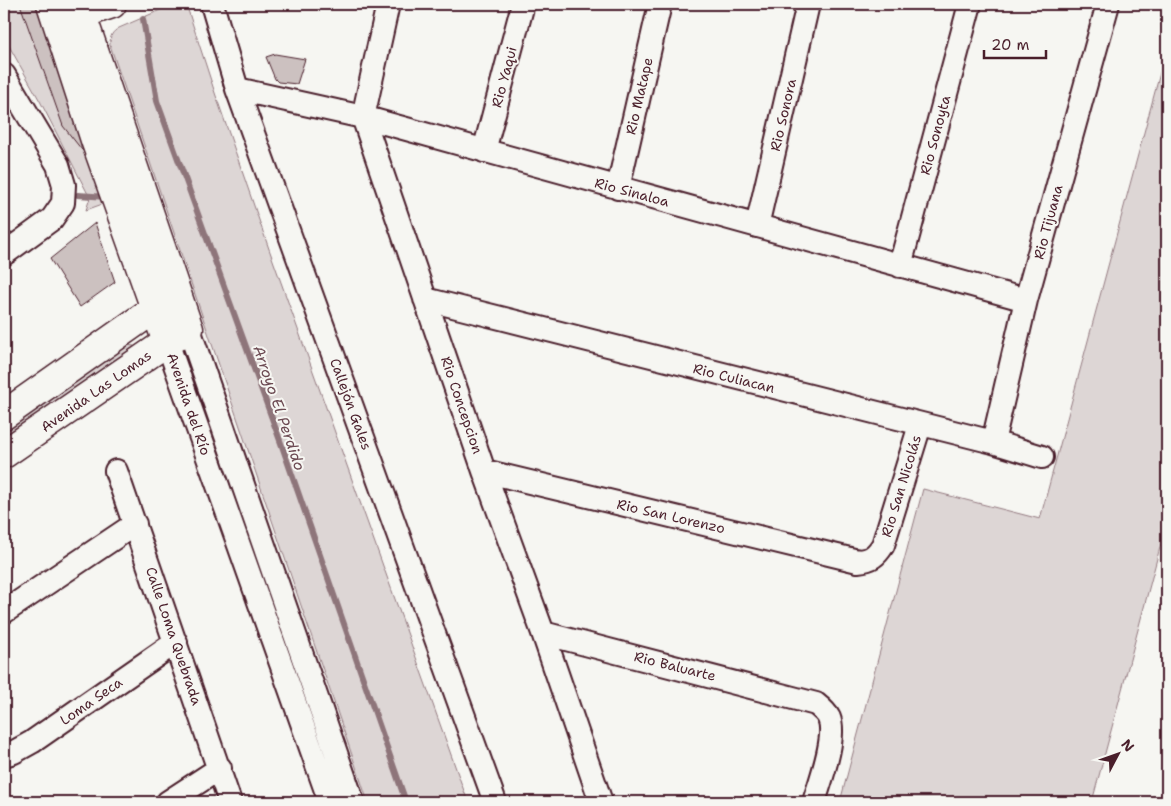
<svg xmlns="http://www.w3.org/2000/svg" width="1171" height="806" font-family="'Shantell Sans',sans-serif">
  <style>
    .green { fill: #ddd6d5; stroke: #947a80 }
    .lines { fill: none; stroke-linecap: round; stroke-linejoin: round }
    .stream { stroke: #8e747a; stroke-width: 6 }
    .building { fill: #ccc1c0; stroke: #4a1f2b }
    .minor-casing { stroke: #4a1f2b; stroke-width: 26 }
    .tertiary-casing { stroke: #4a1f2b; stroke-width: 31 }
    .minor { stroke: #f6f6f2; stroke-width: 22 }
    .tertiary { stroke: #f6f6f2; stroke-width: 28 }
    .labels { text-anchor: middle; stroke-width: 4; stroke-linejoin: round; paint-order: stroke }
    .street-label { font-size: 14px; fill: #4a1f2b; stroke: #f6f6f2 }
    .water-label { font-size: 15px; font-style: italic; fill: #6c4a52; stroke: #f6f6f2 }
  </style>
  <rect width="100%" height="100%" fill="#f6f6f2"/>
  <filter id="ink" filterUnits="userSpaceOnUse"><feTurbulence type="fractalNoise" baseFrequency=".02" numOctaves="2"/><feDisplacementMap in="SourceGraphic" scale="10" xChannelSelector="R" yChannelSelector="G"/><feConvolveMatrix kernelMatrix="1 2 1 2 8 2 1 2 1" color-interpolation-filters="sRGB"/></filter>
  <g filter="url(#ink)">
    <path class="green" d="M 4,4 L 42,4 L 108,202 L 86,210 L 90,198 L 40,101 L 4,37 Z
      M 174,4 L 185,4 L 187,7 L 215,93 L 269,249 L 468,802 L 368,802 L 110,45 C 110,36 112,32 119,28 Z
      M 1167,47 L 1167,521 L 1092,802 L 840,802 L 923,489 L 1040,519 Z
      M 126,345 L 134,346 L 136,351 L 4,445 L 4,427 Z"/>
    <g class="lines">
      <path class="stream" d="M 143,19 L 157,101 L 282,446 L 406,802
        M 78,195 L 107,197"/>
    </g>
    <path class="building" d="M 20,4 L 41,4 L 94,161 L 82,150 L 63,126 Z
      M 275,54 L 305,59 L 297,84 L 278,82 L 275,79 L 266,57 Z
      M 95,223 L 115,282 L 80,307 L 50,259 Z"/>
    <g class="lines">
      <g class="minor-casing">
        <path id="minor" d="M 212,4 L 237,89 L 495,802
          M 388,4 L 363,117 L 484,471 L 543,633 L 601,802
          M 4,75 L 58,165 L 64,185 L 63,203 L 52,219 L 4,254
          M 237,89 L 363,117 L 1026,300
          M 484,151 L 523,4
          M 618,188 L 660,4
          M 757,226 L 808,4
          M 900,266 L 970,4
          M 425,299 L 993,442 L 1042,457
          M 189,329 L 353,802
          M 167,342 L 330,802
          M 993,442 L 1026,300 L 1108,4
          M 116,471 L 230,802
          M 484,471 L 858,561 C 871,560 876,556 883,545 L 920,425
          M 4,612 L 135,524
          M 543,633 L 816,704 C 821,708 826,712 829,718 C 837,737 820,782 814,802
          M 4,755 L 14,752 L 32,742 L 176,642
          M 168,802 L 220,768"/>
      </g>
      <g class="tertiary-casing">
        <path id="tertiary" d="M 51,4 L 95,140 L 167,342
          M 64,20 L 112,4
          M 4,415 L 170,298
          M 4,454 L 167,342 L 189,329 L 78,4"/>
      </g>
      <use href="#minor" class="minor"/>
      <use href="#tertiary" class="tertiary"/>
    </g>
  </g>
  <g class="labels">
    <g class="street-label">
      <text transform="translate(504 77) rotate(-75)" y="5">Rio Yaqui</text>
      <text transform="translate(639 96) rotate(-77)" y="5">Rio Matape</text>
      <text transform="translate(783 115) rotate(-77)" y="5">Rio Sonora</text>
      <text transform="translate(935 135) rotate(-75)" y="5">Rio Sonoyta</text>
      <text transform="translate(632 192) rotate(15)" y="5">Rio Sinaloa</text>
      <text transform="translate(1048 222) rotate(-75)" y="5">Rio Tijuana</text>
      <text transform="translate(734 378) rotate(14)" y="5">Rio Culiacan</text>
      <text transform="translate(96 391) rotate(-35)" y="5">Avenida Las Lomas</text>
      <text transform="translate(189 404) rotate(71)" y="5">Avenida del Río</text>
      <text transform="translate(351 404) rotate(70)" y="5">Callejón Gales</text>
      <text transform="translate(462 405) rotate(71)" y="5">Rio Concepcion</text>
      <text transform="translate(901 486) rotate(-73)" y="5">Rio San Nicolás</text>
      <text transform="translate(671 516) rotate(13)" y="5">Rio San Lorenzo</text>
      <text transform="translate(174 636) rotate(71)" y="5">Calle Loma Quebrada</text>
      <text transform="translate(675 666) rotate(14)" y="5">Rio Baluarte</text>
      <text transform="translate(91 701) rotate(-35)" y="5">Loma Seca</text>
    </g>
    <g class="water-label">
      <text transform="translate(279 408) rotate(71)" y="5">Arroyo El Perdido</text>
    </g>
  </g>
  <rect width="1171" height="806" fill="none" stroke="#f6f6f2" stroke-width="20"/>
  <rect x="10" y="10" width="1151" height="786" fill="none" stroke="#4a1f2b" stroke-width="2" filter="url(#ink)"/>
  <g transform="translate(1118 754) rotate(49)" stroke="#f6f6f2" stroke-width="4" paint-order="stroke">
  <path d="M0-4L9 19L0 12L-9 19Z" fill="#4a1f2b"/>
  <text y="-8" font-size="14" font-weight="bold" text-anchor="middle" fill="#4a1f2b">N</text>
  </g>
  <path d="M984 50v8h62v-8" fill="none" stroke="#4a1f2b" stroke-width="2.5"/>
  <text x="991" y="50" font-size="15" fill="#4a1f2b" stroke="#f6f6f2" stroke-width="4" paint-order="stroke">20 m</text>
</svg>
